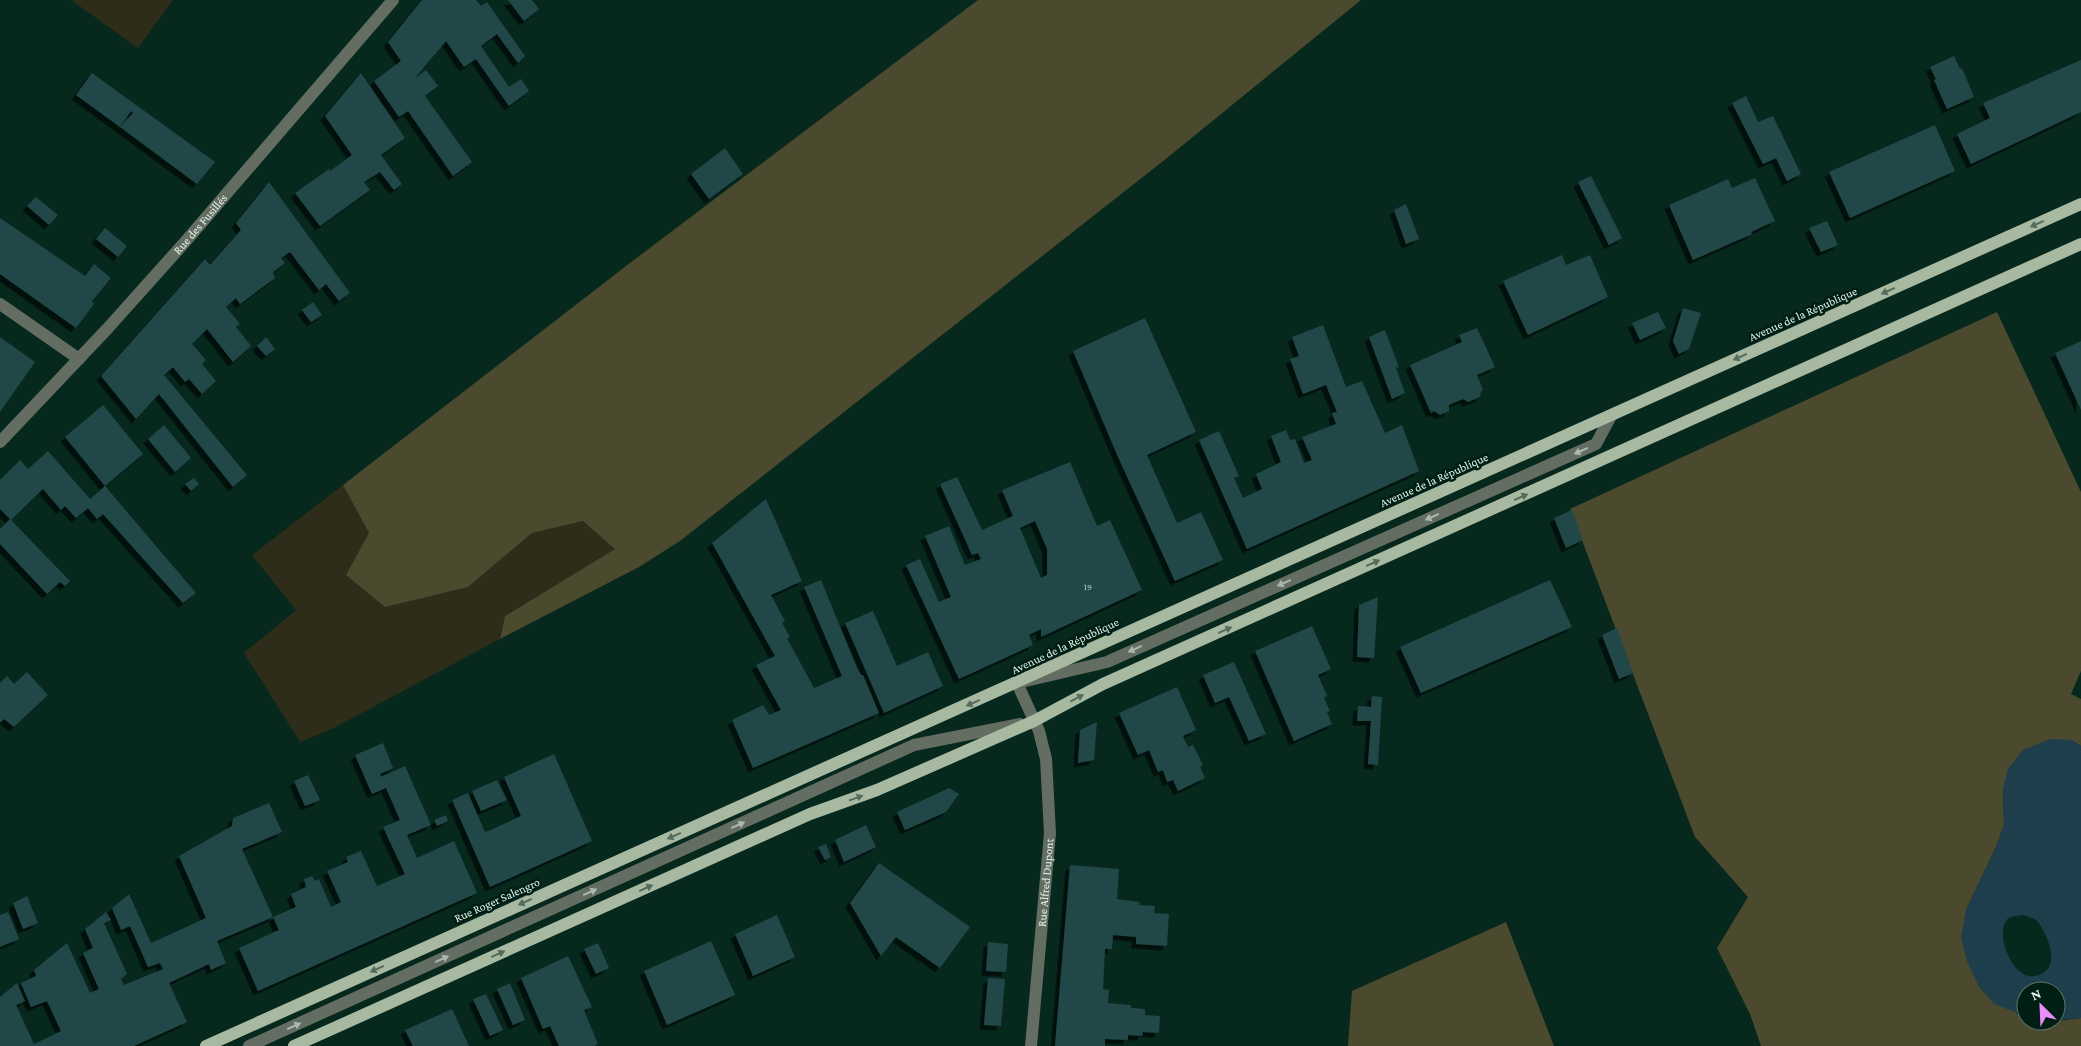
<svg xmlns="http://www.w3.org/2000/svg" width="2081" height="1046" font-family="'Crimson Pro',serif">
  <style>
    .green { fill: #2d2d19 }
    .forest { fill: #4b4a2e }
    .water { fill: #1f3e4c; fill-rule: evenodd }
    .building { fill: #214749; fill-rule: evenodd; filter: url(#shadow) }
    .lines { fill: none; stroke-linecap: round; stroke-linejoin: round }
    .minor { stroke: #646d62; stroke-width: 12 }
    .major { stroke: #a8b9a2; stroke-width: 12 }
    .oneway { fill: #546c5b }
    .oneway2 { fill: #aab8ae }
    .labels { text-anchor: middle; stroke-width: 5; stroke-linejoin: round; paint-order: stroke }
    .number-label { font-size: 10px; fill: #b2cac4 }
    .street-label { font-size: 12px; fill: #e3f5ed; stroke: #001e14 }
  </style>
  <defs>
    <filter id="shadow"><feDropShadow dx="-4.5" dy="4.5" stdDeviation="0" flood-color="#0009"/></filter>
  </defs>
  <rect width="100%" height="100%" fill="#06281d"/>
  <path class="green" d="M 71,0 L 173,0 L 138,48 Z
    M 343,485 L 369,533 L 468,587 L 532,533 L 583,521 L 616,549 L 505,616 L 500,639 L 332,729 L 300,742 L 244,653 L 296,610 L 252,555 Z"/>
  <path class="forest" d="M 978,0 L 1361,0 L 1167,158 L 680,541 L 639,567 L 500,639 L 505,616 L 615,549 L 583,521 L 532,533 L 468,587 L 385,607 L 346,575 L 369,533 L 343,485 L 626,266 Z
    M 1997,312 L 2081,492 L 2081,671 L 2071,694 L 2081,699 L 2081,746 L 2071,740 L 2003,789 L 2004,825 L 1996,847 L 1966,910 L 2017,1014 L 2026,1016 L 2026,1021 L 2056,1021 L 2081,1018 L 2081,1046 L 1761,1046 L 1750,1014 L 1717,948 L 1748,897 L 1695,837 L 1570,509 Z
    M 1506,922 L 1554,1046 L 1348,1046 L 1352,991 Z"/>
  <path class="water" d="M 2050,739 L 2071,740 L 2081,746 L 2081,1018 L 2056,1020 L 2056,991 L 2026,991 L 2026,1016 L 1994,1004 L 1979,987 L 1967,961 L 1961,937 L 1966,910 L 1996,847 L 2004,825 L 2003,789 L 2008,769 L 2023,750 ZM 2023,915 C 2028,917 2034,918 2037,921 C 2047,933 2060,963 2043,973 C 2015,990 1995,936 2006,921 C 2009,916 2017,916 2023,915 Z"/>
  <path class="building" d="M 422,0 L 476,0 L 481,6 L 487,2 L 525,56 L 518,63 L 497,34 L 481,46 L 509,87 L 521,79 L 529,91 L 509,106 L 476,59 L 464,67 L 446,41 L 414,79 L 426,70 L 438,86 L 425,96 L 472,162 L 453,176 L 408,111 L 399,117 L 374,81 L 401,61 L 388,42 Z
    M 508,0 L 532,0 L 539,9 L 524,21 Z
    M 1954,56 L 1960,69 L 1962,68 L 1974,97 L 1947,109 L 1934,80 L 1936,79 L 1930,67 Z
    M 2081,60 L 2081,112 L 1971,164 L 1957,134 L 1990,118 L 1983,103 Z
    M 92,73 L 215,162 L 197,184 L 120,127 L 133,113 L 131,111 L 120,127 L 76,95 Z
    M 361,73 L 405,138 L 381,155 L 402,184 L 394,190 L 380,172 L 364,182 L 370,190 L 320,226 L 295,193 L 329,169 L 330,171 L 352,155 L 325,116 Z
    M 1746,96 L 1758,122 L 1773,116 L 1801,174 L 1787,181 L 1776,158 L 1763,164 L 1732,103 Z
    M 1935,125 L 1955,171 L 1850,218 L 1829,172 Z
    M 725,148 L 743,174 L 709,199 L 691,174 Z
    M 1591,176 L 1622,238 L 1609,245 L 1578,182 Z
    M 1755,178 L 1775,221 L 1751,232 L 1752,234 L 1693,260 L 1669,205 L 1728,179 L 1732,188 Z
    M 269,182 L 350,293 L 339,301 L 326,284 L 319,290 L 290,252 L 281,258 L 285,263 L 273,272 L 275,278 L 240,304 L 236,298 L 226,307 L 240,324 L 236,327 L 251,346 L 233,362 L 207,329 L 192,344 L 206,360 L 202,364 L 216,381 L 202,394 L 189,379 L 185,382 L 173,367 L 164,375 L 247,475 L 233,487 L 159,394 L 136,419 L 101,376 L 205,259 L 210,265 L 241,230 L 236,223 Z
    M 36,197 L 58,215 L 49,225 L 27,206 Z
    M 1406,204 L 1419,239 L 1406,244 L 1394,210 Z
    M 0,218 L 85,276 L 94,264 L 111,278 L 92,301 L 94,304 L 76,328 L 0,274 Z
    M 1827,221 L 1838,245 L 1821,252 L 1809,228 Z
    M 105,228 L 127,246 L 118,257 L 96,239 Z
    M 1562,255 L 1566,265 L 1590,255 L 1608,297 L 1528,335 L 1503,281 Z
    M 313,302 L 322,315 L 311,322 L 302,310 Z
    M 1683,308 L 1701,313 L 1689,349 L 1679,354 L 1673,341 Z
    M 1658,312 L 1666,328 L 1640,340 L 1632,323 Z
    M 1145,318 L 1196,432 L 1147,455 L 1177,523 L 1201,512 L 1223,560 L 1175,581 L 1118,457 L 1073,351 Z
    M 1323,325 L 1346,387 L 1362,381 L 1385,433 L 1402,425 L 1419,471 L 1247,549 L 1199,440 L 1219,431 L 1239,476 L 1234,478 L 1243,498 L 1262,489 L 1256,474 L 1281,462 L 1271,436 L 1286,430 L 1290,440 L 1295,439 L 1304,463 L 1312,460 L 1302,437 L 1336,424 L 1332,413 L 1337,412 L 1326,385 L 1303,394 L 1290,359 L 1299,356 L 1292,337 Z
    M 1477,328 L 1495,367 L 1477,375 L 1483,390 L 1481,391 L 1480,397 L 1468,402 L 1463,399 L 1449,405 L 1449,411 L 1440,415 L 1434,411 L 1431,413 L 1410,365 L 1462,342 L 1459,335 Z
    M 1385,330 L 1399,367 L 1396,368 L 1405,393 L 1392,399 L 1369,337 Z
    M 0,337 L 35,362 L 0,412 Z
    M 266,337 L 275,349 L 266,356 L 257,346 Z
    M 2081,341 L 2081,410 L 2055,353 Z
    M 103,405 L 143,454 L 105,486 L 196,593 L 183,603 L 103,514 L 97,519 L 88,508 L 76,518 L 65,506 L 61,510 L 43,489 L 11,520 L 70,581 L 65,586 L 60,582 L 47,594 L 0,544 L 0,529 L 10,519 L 0,509 L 0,480 L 20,460 L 28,469 L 48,451 L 90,499 L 105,486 L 65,437 Z
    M 164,425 L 191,458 L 175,472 L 148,439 Z
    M 1070,462 L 1097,526 L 1110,520 L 1142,590 L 1041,637 L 1041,629 L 1029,635 L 1033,645 L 959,679 L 906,565 L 920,559 L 939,602 L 951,597 L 925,536 L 949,526 L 965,565 L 981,559 L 978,553 L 972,555 L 940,484 L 957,477 L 982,530 L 1013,516 L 1002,490 ZM 1035,521 L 1047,549 L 1047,575 L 1041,578 L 1020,528 Z
    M 194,478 L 199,484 L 191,491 L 185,484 Z
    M 766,499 L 802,581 L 771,595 L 785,621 L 782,623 L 790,637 L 787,638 L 814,688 L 842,676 L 804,587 L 821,580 L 857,668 L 861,675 L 863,675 L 879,713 L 753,768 L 732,720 L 763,705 L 769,715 L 781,710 L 756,665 L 775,656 L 712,543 Z
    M 1572,510 L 1583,540 L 1566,548 L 1554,518 Z
    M 1550,580 L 1572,627 L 1421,693 L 1400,647 Z
    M 1378,597 L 1374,658 L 1357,657 L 1359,605 Z
    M 873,611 L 897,666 L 928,652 L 943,686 L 884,713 L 845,623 Z
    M 1312,626 L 1331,669 L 1318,675 L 1327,696 L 1324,698 L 1330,711 L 1327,712 L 1332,724 L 1294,741 L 1255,651 Z
    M 1617,628 L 1633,673 L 1619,679 L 1602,635 Z
    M 1234,662 L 1266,734 L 1249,741 L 1229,697 L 1215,703 L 1203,675 Z
    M 27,672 L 48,695 L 14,727 L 4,719 L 0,723 L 0,683 L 7,676 L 14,684 Z
    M 1177,687 L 1196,730 L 1183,736 L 1188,747 L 1193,745 L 1203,765 L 1200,767 L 1205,778 L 1178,791 L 1173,780 L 1167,782 L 1163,770 L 1158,772 L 1149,750 L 1138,755 L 1119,713 Z
    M 1372,696 L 1382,697 L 1378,765 L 1368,764 L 1371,721 L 1357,721 L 1358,706 L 1371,707 Z
    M 1097,722 L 1094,760 L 1078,763 L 1080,730 Z
    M 383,743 L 393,768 L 380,774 L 381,777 L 405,766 L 431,825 L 407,835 L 417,858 L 454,841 L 477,893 L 258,991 L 239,948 L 279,930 L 273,917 L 296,907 L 291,894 L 306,887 L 304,879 L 312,876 L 315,881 L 319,879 L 331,907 L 341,902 L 327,871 L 348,862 L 346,857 L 361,851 L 377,886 L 405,874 L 383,827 L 400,820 L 386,788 L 372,794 L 355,755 Z
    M 554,754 L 592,841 L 490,887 L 452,800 L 468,793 L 485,832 L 493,829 L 521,816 L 504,777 Z
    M 308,775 L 320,800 L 305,806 L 294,781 Z
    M 497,780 L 507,800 L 481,811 L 472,791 Z
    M 949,788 L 959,794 L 946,812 L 905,830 L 897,812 Z
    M 269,803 L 282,832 L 242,849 L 273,917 L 217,941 L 226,963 L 211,970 L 209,964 L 169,983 L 187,1022 L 134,1046 L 0,1046 L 0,997 L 17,983 L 25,1001 L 16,1005 L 34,1044 L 61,1031 L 47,1001 L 31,1007 L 21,983 L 36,976 L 34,970 L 67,943 L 90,993 L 99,989 L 83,953 L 93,948 L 85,929 L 106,912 L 111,920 L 104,923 L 127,974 L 121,979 L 124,985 L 163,969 L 160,963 L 148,967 L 130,926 L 121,930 L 112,908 L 129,894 L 151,943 L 206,918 L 179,856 L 232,826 L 233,818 Z
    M 446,815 L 448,821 L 437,826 L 434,820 Z
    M 866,825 L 876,847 L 844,862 L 835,840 Z
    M 826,844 L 831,857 L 825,860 L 818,847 Z
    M 879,863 L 970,927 L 940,968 L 896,937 L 881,956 L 850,903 Z
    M 1070,865 L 1119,869 L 1117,899 L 1140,902 L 1139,905 L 1155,906 L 1154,913 L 1169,914 L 1167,946 L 1136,944 L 1136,937 L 1113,935 L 1112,949 L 1105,949 L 1103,989 L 1109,990 L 1108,1003 L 1131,1005 L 1131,1008 L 1145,1009 L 1145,1015 L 1160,1016 L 1159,1033 L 1143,1032 L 1142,1036 L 1128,1035 L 1128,1040 L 1105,1039 L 1105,1046 L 1055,1046 Z
    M 27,896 L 38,923 L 23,929 L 13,903 Z
    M 8,912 L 19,939 L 0,947 L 0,915 Z
    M 777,915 L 795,957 L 753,976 L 735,934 Z
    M 711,941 L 735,995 L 667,1025 L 644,971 Z
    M 988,942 L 1008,944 L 1006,972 L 986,971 Z
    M 598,943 L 609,968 L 596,974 L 584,949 Z
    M 568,956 L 592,1007 L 584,1010 L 598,1044 L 594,1046 L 559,1046 L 550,1026 L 543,1029 L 521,978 Z
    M 988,978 L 1005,979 L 1001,1026 L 984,1025 Z
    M 510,983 L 525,1020 L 513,1025 L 497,989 Z
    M 486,994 L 503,1030 L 490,1036 L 473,999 Z
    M 452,1009 L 469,1046 L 413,1046 L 405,1030 Z"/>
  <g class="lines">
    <g class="minor">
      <path d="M 0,304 L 79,359"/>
      <path id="s1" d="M 0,442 L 108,328 L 185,242 L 393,0"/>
      <path d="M 249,1046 L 914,745 L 1020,724"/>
      <path id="s2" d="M 1031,1046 L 1050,833 L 1046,759 L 1039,731 L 1017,683 L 1107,662 L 1596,444 L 1611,416"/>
    </g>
    <path class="major" d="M 206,1046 L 2081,204
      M 294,1046 L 810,814 L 877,790 L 1034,721 L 1103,684 L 2081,244"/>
  </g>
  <defs><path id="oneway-solid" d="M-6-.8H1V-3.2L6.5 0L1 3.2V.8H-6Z" transform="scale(1.25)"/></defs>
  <g class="oneway">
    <use href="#oneway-solid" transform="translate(2037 224) rotate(156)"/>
    <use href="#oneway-solid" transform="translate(1888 291) rotate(156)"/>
    <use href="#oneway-solid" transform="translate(1740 357) rotate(156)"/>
    <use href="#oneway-solid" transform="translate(1521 497) rotate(-24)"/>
    <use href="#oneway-solid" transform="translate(1373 563) rotate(-24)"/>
    <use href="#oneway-solid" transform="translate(1225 630) rotate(-24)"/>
    <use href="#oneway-solid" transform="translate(1077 698) rotate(-28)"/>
    <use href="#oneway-solid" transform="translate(973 703) rotate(156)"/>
    <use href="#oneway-solid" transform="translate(856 798) rotate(-20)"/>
    <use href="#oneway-solid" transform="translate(674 836) rotate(156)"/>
    <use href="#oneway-solid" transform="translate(646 888) rotate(-24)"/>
    <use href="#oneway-solid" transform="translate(525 902) rotate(156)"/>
    <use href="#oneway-solid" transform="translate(498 954) rotate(-24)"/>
    <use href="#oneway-solid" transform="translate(377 969) rotate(156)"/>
  </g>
  <g class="oneway2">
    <use href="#oneway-solid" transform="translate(1581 451) rotate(156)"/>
    <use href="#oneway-solid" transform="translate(1432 517) rotate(156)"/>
    <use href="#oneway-solid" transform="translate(1284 583) rotate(156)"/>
    <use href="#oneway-solid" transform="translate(1135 649) rotate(156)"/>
    <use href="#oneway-solid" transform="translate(738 825) rotate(-24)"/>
    <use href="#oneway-solid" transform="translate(590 892) rotate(-24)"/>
    <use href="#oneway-solid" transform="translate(442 959) rotate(-24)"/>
    <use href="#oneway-solid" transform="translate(294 1026) rotate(-24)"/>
  </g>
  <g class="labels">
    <g class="number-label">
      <text x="1088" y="590">19</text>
    </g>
    <g class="street-label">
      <text dy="4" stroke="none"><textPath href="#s1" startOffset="296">Rue des Fusillés</textPath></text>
      <text transform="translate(1803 314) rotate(-24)" y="4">Avenue de la République</text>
      <text transform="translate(1434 480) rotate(-24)" y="4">Avenue de la République</text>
      <text transform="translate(1065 646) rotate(-25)" y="4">Avenue de la République</text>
      <text dy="4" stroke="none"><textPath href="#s2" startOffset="164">Rue Alfred Dupont</textPath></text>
      <text transform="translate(497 900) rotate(-24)" y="4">Rue Roger Salengro</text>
    </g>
  </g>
  <g transform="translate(2041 1006) rotate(336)"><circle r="24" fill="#001e14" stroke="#5b746b"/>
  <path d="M0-4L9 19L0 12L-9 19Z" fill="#eb8dfc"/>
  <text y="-8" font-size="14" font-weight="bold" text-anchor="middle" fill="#e3f5ed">N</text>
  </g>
</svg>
